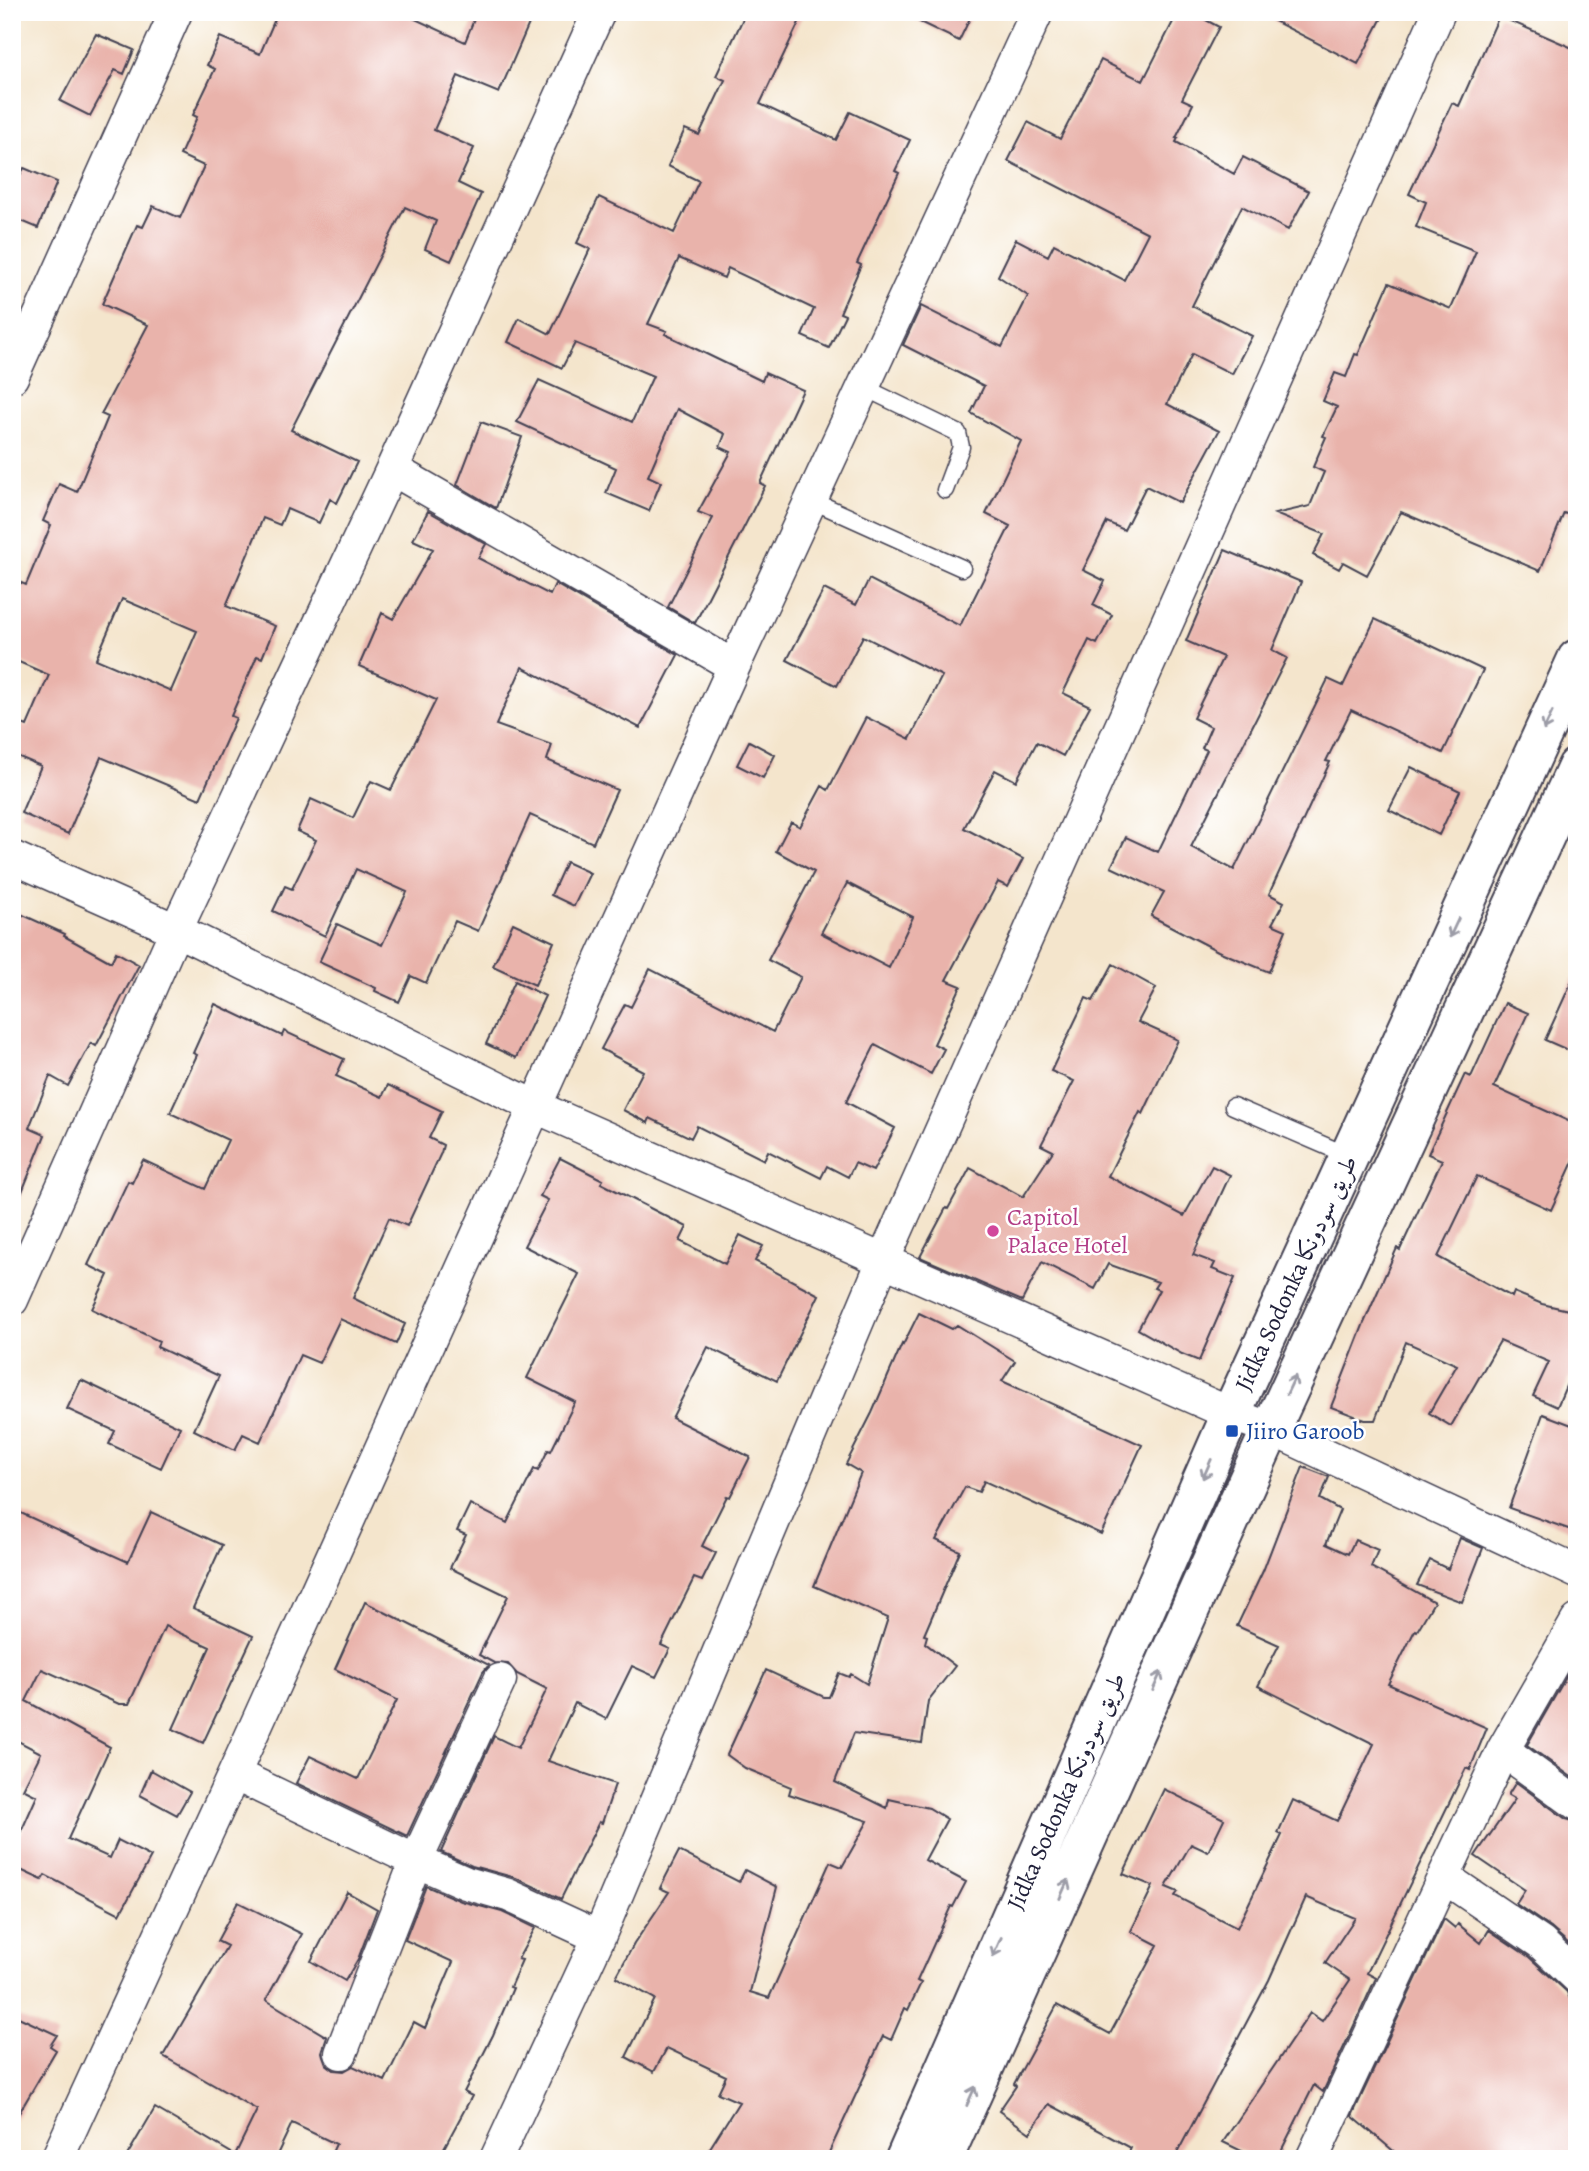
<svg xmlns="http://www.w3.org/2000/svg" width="1589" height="2171" font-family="Alegreya,Amiri,serif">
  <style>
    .building { fill: #e9b3ab; fill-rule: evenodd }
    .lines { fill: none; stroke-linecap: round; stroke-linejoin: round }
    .service-casing { stroke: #423f51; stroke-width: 19 }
    .minor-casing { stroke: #423f51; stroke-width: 35 }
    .secondary-casing { stroke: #423f51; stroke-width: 42 }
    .service { stroke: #fff; stroke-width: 16 }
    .minor { stroke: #fff; stroke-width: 32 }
    .secondary { stroke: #fff; stroke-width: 38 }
    .oneway { stroke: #9c9ca7 }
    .hotel-dot { fill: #d1479c; stroke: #fff; stroke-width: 2.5 }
    .transit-dot { fill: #1a4fb4; stroke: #fff; stroke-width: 2.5 }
    .labels { text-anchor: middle; stroke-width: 5; stroke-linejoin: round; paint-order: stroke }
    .hotel-label { font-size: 24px; fill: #b23c85; stroke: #fff; text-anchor: start }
    .street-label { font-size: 24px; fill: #22223b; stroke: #fff }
    .transit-label { font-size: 24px; fill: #164399; stroke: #fff; text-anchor: start }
  </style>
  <rect width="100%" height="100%" fill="#fff"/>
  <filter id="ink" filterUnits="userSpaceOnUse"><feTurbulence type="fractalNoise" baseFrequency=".0143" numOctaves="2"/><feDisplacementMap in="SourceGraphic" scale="14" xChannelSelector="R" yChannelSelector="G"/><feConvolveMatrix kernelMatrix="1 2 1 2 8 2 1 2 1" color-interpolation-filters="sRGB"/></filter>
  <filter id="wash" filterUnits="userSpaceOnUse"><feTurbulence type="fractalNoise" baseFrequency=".00686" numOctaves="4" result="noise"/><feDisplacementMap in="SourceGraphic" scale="28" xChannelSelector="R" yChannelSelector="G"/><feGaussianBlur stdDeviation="1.57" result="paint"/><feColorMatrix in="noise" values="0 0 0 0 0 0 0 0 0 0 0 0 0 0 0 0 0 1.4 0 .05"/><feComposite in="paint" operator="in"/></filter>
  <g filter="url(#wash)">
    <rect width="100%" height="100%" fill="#f4e5cc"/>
    <g id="blocks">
      <path class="building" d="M 278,12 L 400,12 L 465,42 L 477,12 L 534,12 L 499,93 L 458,76 L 434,130 L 474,148 L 458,183 L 481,194 L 451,261 L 425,249 L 436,221 L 405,207 L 291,430 L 357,462 L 337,503 L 330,499 L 319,523 L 287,509 L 280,525 L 263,518 L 226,606 L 275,626 L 262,658 L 257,656 L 231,716 L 236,718 L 200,799 L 101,757 L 68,834 L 21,813 L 41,766 L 12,754 L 12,720 L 27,726 L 49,675 L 12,659 L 12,579 L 26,585 L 51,525 L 43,521 L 59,484 L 77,492 L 108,417 L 101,414 L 148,325 L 102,304 L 137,225 L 143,227 L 153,206 L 180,218 L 204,166 L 180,155 L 197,117 L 193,115 L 215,69 L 207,65 L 220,37 L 260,54 ZM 122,599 L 197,631 L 171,691 L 96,659 Z
        M 746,12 L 804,12 L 760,104 L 836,140 L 850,112 L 910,140 L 895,171 L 899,173 L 857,263 L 861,265 L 840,313 L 845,315 L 829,348 L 802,336 L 814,309 L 728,268 L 724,278 L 679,258 L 648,324 L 667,331 L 665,334 L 762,381 L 765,373 L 803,390 L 760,483 L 765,486 L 695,623 L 668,607 L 713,518 L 698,512 L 731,452 L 720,447 L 725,434 L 677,409 L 648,476 L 661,482 L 649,511 L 606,493 L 616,468 L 517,422 L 539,380 L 632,422 L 653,376 L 575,343 L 562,368 L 508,342 L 519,318 L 550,334 L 590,249 L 577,243 L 599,197 L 674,233 L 699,181 L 668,166 L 685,129 L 699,135 L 725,80 L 716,76 Z
        M 899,12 L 973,12 L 959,41 Z
        M 1178,12 L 1191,12 L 1219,27 L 1182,99 L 1193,104 L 1176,138 L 1178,138 L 1176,142 L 1234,174 L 1243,157 L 1309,191 L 1288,230 L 1242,206 L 1192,306 L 1252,336 L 1232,374 L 1192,354 L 1167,404 L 1219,431 L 1180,503 L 1146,486 L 1124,530 L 1107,522 L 1083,570 L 1105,581 L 1093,605 L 1112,615 L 1097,644 L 1089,640 L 1063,693 L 1090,706 L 1063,756 L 1037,742 L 1016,781 L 995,770 L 964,828 L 1023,859 L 1008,887 L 998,882 L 946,980 L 961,986 L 934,1044 L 944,1049 L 931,1074 L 875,1045 L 846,1102 L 895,1128 L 873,1171 L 855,1163 L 848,1177 L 827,1166 L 821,1178 L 768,1151 L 764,1160 L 697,1126 L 691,1138 L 650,1118 L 648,1123 L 623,1110 L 643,1071 L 601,1049 L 625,1004 L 631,1007 L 650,969 L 773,1032 L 801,977 L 768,960 L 814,872 L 776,851 L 791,822 L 800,827 L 822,786 L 828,790 L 866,717 L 910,739 L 942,676 L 863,636 L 837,686 L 787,660 L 824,589 L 856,605 L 869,579 L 960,626 L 1010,526 L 986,514 L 1021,441 L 971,413 L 984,386 L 903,345 L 921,306 L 1002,347 L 1028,296 L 998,276 L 1016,239 L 1048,256 L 1054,244 L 1124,280 L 1148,233 L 1008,161 L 1028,122 L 1060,139 L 1101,60 L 1143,81 ZM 847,883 L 913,917 L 889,968 L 821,933 Z
        M 1257,12 L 1385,12 L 1358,64 Z
        M 1499,16 L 1577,50 L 1577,518 L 1564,513 L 1540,571 L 1401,512 L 1367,575 L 1343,562 L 1339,569 L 1313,555 L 1324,534 L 1275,514 L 1310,506 L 1324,472 L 1313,467 L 1326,437 L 1323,436 L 1337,407 L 1323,401 L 1335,373 L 1346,377 L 1355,354 L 1358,355 L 1389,283 L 1451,309 L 1476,251 L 1416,227 L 1426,202 L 1409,194 L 1452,103 L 1459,106 Z
        M 96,34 L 134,50 L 124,74 L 115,70 L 90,116 L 60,101 Z
        M 24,168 L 57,182 L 38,228 L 12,217 L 12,189 Z
        M 481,422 L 522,437 L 496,508 L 457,485 Z
        M 428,511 L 486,544 L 478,558 L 550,595 L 555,584 L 678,655 L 640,728 L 522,667 L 496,725 L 552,745 L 547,760 L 617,790 L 593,843 L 530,815 L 478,931 L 455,921 L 426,983 L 411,976 L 399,1002 L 375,991 L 376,988 L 319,962 L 337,924 L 382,945 L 407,892 L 356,869 L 325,936 L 273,911 L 285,886 L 292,889 L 316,840 L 297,831 L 311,799 L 353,818 L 371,781 L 391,790 L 436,700 L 359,666 L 382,613 L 393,619 L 433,549 L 413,540 Z
        M 1225,550 L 1301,582 L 1272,650 L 1287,658 L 1191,847 L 1234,870 L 1328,679 L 1343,686 L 1375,619 L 1483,670 L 1443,753 L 1351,710 L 1326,761 L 1330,762 L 1269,894 L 1284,902 L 1272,924 L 1286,930 L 1269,972 L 1218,951 L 1151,916 L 1164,892 L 1111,867 L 1126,837 L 1158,852 L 1207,750 L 1202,748 L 1211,727 L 1193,718 L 1223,657 L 1186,641 Z
        M 749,741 L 775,755 L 763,778 L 737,765 Z
        M 1411,767 L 1460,791 L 1439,835 L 1389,810 Z
        M 566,862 L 590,873 L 574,906 L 551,895 Z
        M 12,910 L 65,934 L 64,936 L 111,962 L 116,952 L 139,965 L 96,1046 L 91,1043 L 68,1086 L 50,1076 L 29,1128 L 45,1135 L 13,1214 Z
        M 513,923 L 554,942 L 535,985 L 493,966 Z
        M 1113,964 L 1156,988 L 1138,1022 L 1178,1040 L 1143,1114 L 1140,1112 L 1108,1176 L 1184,1216 L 1212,1166 L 1230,1175 L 1193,1255 L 1215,1263 L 1212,1269 L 1235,1278 L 1199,1361 L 1182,1354 L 1138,1329 L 1159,1290 L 1154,1288 L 1158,1282 L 1108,1264 L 1095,1289 L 1042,1262 L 1022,1301 L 920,1257 L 946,1208 L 948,1209 L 970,1168 L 1023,1197 L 1053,1151 L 1041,1145 L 1074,1081 L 1051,1071 L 1086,998 L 1093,1001 Z
        M 1577,970 L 1577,1054 L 1545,1040 Z
        M 515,981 L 545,996 L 516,1058 L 486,1044 Z
        M 1505,1003 L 1528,1013 L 1494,1087 L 1577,1125 L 1577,1153 L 1551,1210 L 1477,1176 L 1438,1257 L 1512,1297 L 1514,1292 L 1542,1304 L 1573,1311 L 1577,1303 L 1577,1373 L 1572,1372 L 1557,1407 L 1533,1396 L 1549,1362 L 1500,1341 L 1451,1426 L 1429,1413 L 1457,1365 L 1406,1342 L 1375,1420 L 1365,1420 L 1331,1407 L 1364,1323 L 1397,1248 L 1400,1250 L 1442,1160 L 1428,1154 L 1465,1074 L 1471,1077 Z
        M 215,1004 L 282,1036 L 284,1031 L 344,1059 L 336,1076 L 382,1097 L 388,1085 L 442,1111 L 429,1138 L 443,1145 L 441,1153 L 407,1226 L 389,1218 L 353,1298 L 405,1324 L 396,1344 L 340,1319 L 319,1363 L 300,1355 L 260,1442 L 243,1434 L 235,1450 L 194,1430 L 219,1376 L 157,1347 L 159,1341 L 92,1309 L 108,1275 L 88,1265 L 128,1181 L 132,1183 L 143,1160 L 205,1189 L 228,1140 L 170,1113 L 197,1055 L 193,1053 Z
        M 560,1158 L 603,1180 L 601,1183 L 687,1227 L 680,1241 L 725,1264 L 740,1235 L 763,1246 L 755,1261 L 819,1295 L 777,1381 L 708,1347 L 672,1418 L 750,1457 L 730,1497 L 727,1496 L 702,1546 L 716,1553 L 702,1581 L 694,1578 L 661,1645 L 670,1649 L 656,1677 L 632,1666 L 606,1719 L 575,1703 L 548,1761 L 615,1784 L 602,1823 L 599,1822 L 561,1899 L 516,1878 L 472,1866 L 441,1852 L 494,1736 L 518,1748 L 547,1689 L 517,1674 L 508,1664 L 494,1663 L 479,1655 L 508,1596 L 450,1568 L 466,1535 L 457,1531 L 470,1504 L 507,1523 L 534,1469 L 538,1471 L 548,1450 L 551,1451 L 575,1402 L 527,1378 L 579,1274 L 524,1246 L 548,1200 L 540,1196 Z
        M 919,1313 L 952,1329 L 957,1325 L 1015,1361 L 1002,1381 L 1142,1445 L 1101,1534 L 984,1481 L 979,1492 L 965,1487 L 936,1540 L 960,1551 L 924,1635 L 927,1636 L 925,1643 L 955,1666 L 928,1701 L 922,1743 L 854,1733 L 835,1782 L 887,1808 L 889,1799 L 929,1808 L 947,1819 L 925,1860 L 966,1882 L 953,1907 L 951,1906 L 917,1981 L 921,1983 L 908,2010 L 905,2008 L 891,2040 L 883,2036 L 826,2159 L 703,2159 L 739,2102 L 718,2093 L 726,2076 L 667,2048 L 654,2072 L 626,2057 L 655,1999 L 616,1977 L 634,1944 L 669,1892 L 660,1888 L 679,1851 L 739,1882 L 745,1870 L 777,1887 L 750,1992 L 769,1998 L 830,1862 L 842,1867 L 868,1821 L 789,1794 L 791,1787 L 745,1768 L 727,1755 L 766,1670 L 824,1697 L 829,1697 L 839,1673 L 849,1677 L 851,1674 L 867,1684 L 888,1618 L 814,1586 L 861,1473 L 846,1464 L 872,1413 L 902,1344 L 903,1345 Z
        M 81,1380 L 180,1427 L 161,1468 L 109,1444 L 115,1431 L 67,1409 Z
        M 1543,1414 L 1577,1427 L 1577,1532 L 1509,1508 Z
        M 1303,1467 L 1329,1477 L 1320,1499 L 1340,1510 L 1326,1544 L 1348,1554 L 1355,1540 L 1378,1550 L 1371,1567 L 1434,1602 L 1417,1631 L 1415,1630 L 1388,1684 L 1487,1728 L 1477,1752 L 1470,1770 L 1466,1768 L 1367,1973 L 1376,1978 L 1323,2092 L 1314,2085 L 1277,2159 L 1258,2159 L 1223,2142 L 1310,2013 L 1322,2021 L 1350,1980 L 1325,1963 L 1355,1918 L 1306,1897 L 1269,1980 L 1174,2159 L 1144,2159 L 1129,2152 L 1131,2148 L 1049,2104 L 1030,2133 L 999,2111 L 1016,2086 L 1014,2084 L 1057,2005 L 1110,2034 L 1158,1945 L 1131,1931 L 1153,1886 L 1123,1874 L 1164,1789 L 1224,1819 L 1208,1852 L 1191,1844 L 1166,1887 L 1178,1892 L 1175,1896 L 1237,1928 L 1282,1835 L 1278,1833 L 1293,1800 L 1337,1821 L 1374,1744 L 1258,1686 L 1279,1645 L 1237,1626 L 1263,1571 Z
        M 12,1509 L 128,1562 L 151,1512 L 222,1545 L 193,1608 L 253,1636 L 203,1743 L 173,1729 L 210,1647 L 165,1626 L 129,1704 L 119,1704 L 42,1669 L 26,1701 L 110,1747 L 68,1839 L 110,1858 L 118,1840 L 151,1857 L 120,1914 L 45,1875 L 42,1880 L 12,1866 L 12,1852 L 37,1796 L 23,1789 L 41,1753 L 12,1738 Z
        M 1460,1538 L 1483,1548 L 1462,1602 L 1417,1585 L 1430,1560 L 1448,1569 Z
        M 365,1602 L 489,1665 L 483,1672 L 407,1836 L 296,1783 L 310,1756 L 358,1779 L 397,1700 L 335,1669 Z
        M 1577,1658 L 1577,1781 L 1527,1745 Z
        M 151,1770 L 190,1792 L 177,1815 L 140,1795 Z
        M 1516,1782 L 1566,1819 L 1577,1822 L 1577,1951 L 1551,1928 L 1516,1904 L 1525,1890 L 1475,1856 L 1515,1799 L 1508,1795 Z
        M 426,1886 L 461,1901 L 502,1912 L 535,1928 L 518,1959 L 522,1960 L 510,1987 L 513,1988 L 493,2035 L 464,2092 L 472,2096 L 438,2159 L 329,2159 L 336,2144 L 292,2123 L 275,2159 L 125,2159 L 155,2108 L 235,2155 L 257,2110 L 163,2056 L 227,1946 L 217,1941 L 238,1902 L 302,1934 L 266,2000 L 327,2037 L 322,2052 L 323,2056 L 326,2064 L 334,2070 L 344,2071 L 353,2066 L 385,2081 L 414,2022 L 425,2028 L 453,1962 L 405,1940 Z
        M 347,1892 L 377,1909 L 358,1959 L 345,1981 L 311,1961 Z
        M 1444,1919 L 1455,1928 L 1458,1924 L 1481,1943 L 1489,1930 L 1529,1957 L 1567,1992 L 1577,2016 L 1577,2159 L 1403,2159 L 1352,2116 Z
        M 12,2014 L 57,2035 L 50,2046 L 56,2050 L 12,2125 Z"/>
    </g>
  </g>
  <g filter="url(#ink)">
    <use href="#blocks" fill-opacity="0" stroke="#423f51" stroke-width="2"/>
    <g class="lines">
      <g class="service-casing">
        <path id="service" d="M 863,387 L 958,433 L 961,447 L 945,490
          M 811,500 L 962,568
          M 1233,1106 L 1349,1156"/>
      </g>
      <g class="minor-casing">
        <path id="minor" d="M 12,377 L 176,12
          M 392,469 L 734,666
          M 12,857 L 176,930 L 536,1107 L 1231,1414 L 1271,1429 L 1577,1572
          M 12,1300 L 176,930 L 392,469 L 599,12
          M 1503,1750 L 1577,1804
          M 234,1774 L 416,1861 L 466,1883 L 508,1895 L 599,1937
          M 1444,1877 L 1541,1943 L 1577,1977
          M 341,2053 L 416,1861 L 500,1680
          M 57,2159 L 234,1774 L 734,666 L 1037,12
          M 496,2159 L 599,1937 L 883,1261 L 1439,12
          M 1312,2159 L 1503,1750 L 1577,1621"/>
      </g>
      <g class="secondary-casing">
        <path id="secondary" d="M 905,2159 L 1231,1414 L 1577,659
          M 943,2159 L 1271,1429 L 1577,767"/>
      </g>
      <use href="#service" class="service"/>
      <use href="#minor" class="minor"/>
      <use href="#secondary" class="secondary"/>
    </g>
    <defs><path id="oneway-shaft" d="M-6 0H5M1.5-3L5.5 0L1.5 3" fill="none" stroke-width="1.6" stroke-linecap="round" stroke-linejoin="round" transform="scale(1.75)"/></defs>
    <g class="oneway">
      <use href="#oneway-shaft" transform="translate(1548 721) rotate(115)"/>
      <use href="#oneway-shaft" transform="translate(1454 928) rotate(115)"/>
      <use href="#oneway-shaft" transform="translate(1291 1385) rotate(-65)"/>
      <use href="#oneway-shaft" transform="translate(1207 1469) rotate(114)"/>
      <use href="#oneway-shaft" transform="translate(1157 1681) rotate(-66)"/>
      <use href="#oneway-shaft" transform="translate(1064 1889) rotate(-66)"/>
      <use href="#oneway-shaft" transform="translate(997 1947) rotate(114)"/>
      <use href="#oneway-shaft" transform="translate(971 2096) rotate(-66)"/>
    </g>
  </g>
  <circle class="hotel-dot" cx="993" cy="1231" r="7"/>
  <rect class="transit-dot" x="1225" y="1424" width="14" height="14" rx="3.5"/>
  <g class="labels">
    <g class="hotel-label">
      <text x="1007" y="1225">Capitol<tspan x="1007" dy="28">Palace Hotel</tspan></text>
    </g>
    <g class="street-label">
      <text transform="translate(1296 1273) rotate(-65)" y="8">Jidka Sodonka طريق سودونكا</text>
      <text transform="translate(1066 1791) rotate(-66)" y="8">Jidka Sodonka طريق سودونكا</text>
    </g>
    <g class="transit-label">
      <text x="1246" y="1439">Jiiro Garoob</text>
    </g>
  </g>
  <rect width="1589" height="2171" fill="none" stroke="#fff" stroke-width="42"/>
</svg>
